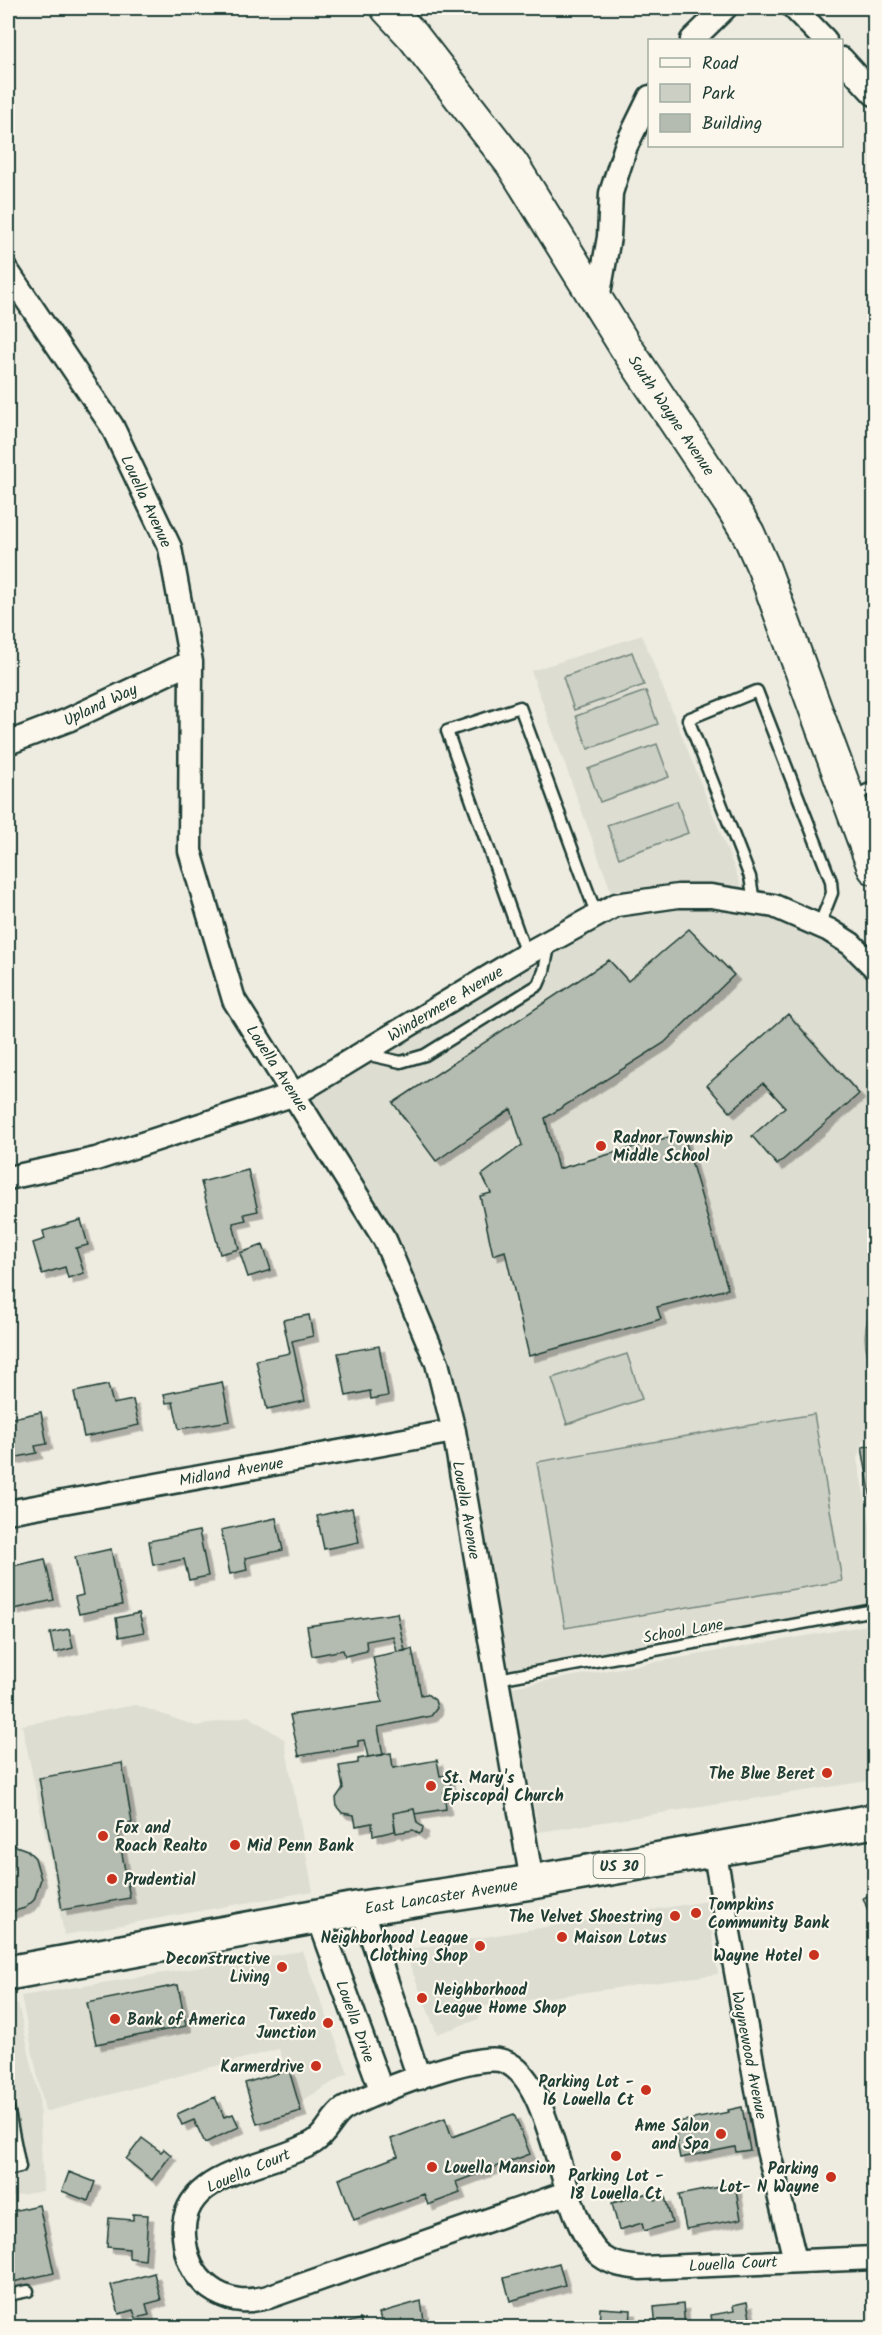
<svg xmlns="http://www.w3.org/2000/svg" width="882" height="2335" font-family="Kalam,sans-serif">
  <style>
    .built { fill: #ddddd2 }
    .green { fill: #cbcfc4; stroke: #75867c; stroke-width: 1.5 }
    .building { fill: #b4bbb0; stroke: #1f3d34; stroke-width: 1.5; filter: url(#shadow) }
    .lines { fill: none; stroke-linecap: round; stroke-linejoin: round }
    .service-casing { stroke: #1f3d34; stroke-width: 15 }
    .minor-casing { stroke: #1f3d34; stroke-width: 27 }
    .secondary-casing { stroke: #1f3d34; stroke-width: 36 }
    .trunk-casing { stroke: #1f3d34; stroke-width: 38 }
    .service { stroke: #fbf7ec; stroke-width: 10 }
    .minor { stroke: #fbf7ec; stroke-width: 22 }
    .secondary { stroke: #fbf7ec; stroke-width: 32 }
    .trunk { stroke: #fbf7ec; stroke-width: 33 }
    .poi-dot { fill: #c8321e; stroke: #fbf7ec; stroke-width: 2 }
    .labels { text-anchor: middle; stroke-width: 4.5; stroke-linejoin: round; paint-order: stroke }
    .shield { fill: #fbf7ec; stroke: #61756b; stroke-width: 1.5 }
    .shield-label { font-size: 15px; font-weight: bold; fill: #1f3d34 }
    .street-label { font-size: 16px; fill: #1f3d34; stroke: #fbf7ec }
    .poi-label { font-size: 16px; font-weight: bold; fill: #1f3d34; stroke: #fbf7ec; text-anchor: start }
  </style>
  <defs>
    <filter id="shadow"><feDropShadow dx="5.5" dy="5.5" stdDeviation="0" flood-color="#0004"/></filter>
  </defs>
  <rect width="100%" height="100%" fill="#eeece1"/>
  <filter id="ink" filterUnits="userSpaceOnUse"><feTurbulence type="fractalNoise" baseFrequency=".0167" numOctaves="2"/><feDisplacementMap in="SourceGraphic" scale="12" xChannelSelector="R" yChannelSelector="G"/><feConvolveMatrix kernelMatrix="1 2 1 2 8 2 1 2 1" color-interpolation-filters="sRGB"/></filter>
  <g filter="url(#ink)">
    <path class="built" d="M 642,635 L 747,900 L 774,906 L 874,967 L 874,1434 L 863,1440 L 857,1459 L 874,1545 L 874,1610 L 498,1679 L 463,1495 L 411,1296 L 295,1094 L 616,905 L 531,671 Z
      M 874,1624 L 874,1780 L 539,1832 L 511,1687 Z
      M 136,1705 L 196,1726 L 248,1716 L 284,1739 L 313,1891 L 64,1935 L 52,1866 L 22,1725 Z
      M 707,1901 L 718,1974 L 478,2007 L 479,2019 L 437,2034 L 404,1950 Z
      M 302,1951 L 348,2073 L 300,2102 L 279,2049 L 45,2112 L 21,1996 Z
      M 18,2004 L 39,2096 L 43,2191 L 8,2197 L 8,2006 Z"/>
    <path class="green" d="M 632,652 L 644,685 L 574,710 L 563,677 Z
      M 646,691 L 658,724 L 588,749 L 576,716 Z
      M 657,744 L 669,777 L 600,802 L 588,769 Z
      M 677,801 L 688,833 L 619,858 L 607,825 Z
      M 874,1304 L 874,1370 C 862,1348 862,1327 874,1304 Z
      M 627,1354 L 642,1399 L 567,1424 L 552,1378 Z
      M 814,1414 L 842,1581 L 565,1628 L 537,1462 Z"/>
    <path class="building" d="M 689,929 L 734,975 L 664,1043 L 545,1118 L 558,1169 L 683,1133 L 728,1289 L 657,1307 L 661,1319 L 529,1356 L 505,1251 L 493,1255 L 480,1196 L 491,1193 L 482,1175 L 522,1145 L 511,1109 L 436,1161 L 393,1103 L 609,960 L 628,981 Z
      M 788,1014 L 859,1094 L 777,1165 L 752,1136 L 785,1107 L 763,1083 L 730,1112 L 707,1085 Z
      M 248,1170 L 258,1211 L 244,1214 L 246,1220 L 233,1223 L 239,1249 L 220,1254 L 201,1182 Z
      M 81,1220 L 88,1245 L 76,1248 L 84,1273 L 68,1278 L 65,1267 L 42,1274 L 33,1243 L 45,1239 L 43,1231 Z
      M 263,1245 L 271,1270 L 248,1277 L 240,1253 Z
      M 309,1315 L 313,1336 L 292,1341 L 305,1401 L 267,1409 L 256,1360 L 290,1353 L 283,1320 Z
      M 379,1346 L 388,1396 L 371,1399 L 370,1391 L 346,1396 L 338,1353 Z
      M 222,1382 L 230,1421 L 179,1429 L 173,1402 L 166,1403 L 164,1394 Z
      M 108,1385 L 113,1404 L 133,1400 L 139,1425 L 84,1437 L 74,1392 Z
      M 41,1412 L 47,1444 L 35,1446 L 37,1453 L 8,1459 L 8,1419 Z
      M 874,1445 L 874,1516 L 862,1447 Z
      M 352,1508 L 359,1542 L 324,1549 L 317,1516 Z
      M 276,1518 L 283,1550 L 245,1558 L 247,1570 L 230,1574 L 221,1530 Z
      M 199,1531 L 208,1576 L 189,1580 L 184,1559 L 153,1565 L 149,1541 Z
      M 111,1549 L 122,1605 L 79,1614 L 75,1597 L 83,1595 L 75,1557 Z
      M 45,1559 L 54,1600 L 14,1609 L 8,1567 Z
      M 139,1613 L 144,1632 L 119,1637 L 116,1618 Z
      M 397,1613 L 405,1651 L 397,1652 L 393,1636 L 366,1641 L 367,1651 L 345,1656 L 343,1650 L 312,1656 L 307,1626 Z
      M 69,1629 L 73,1648 L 54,1653 L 50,1633 Z
      M 412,1649 L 421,1695 L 427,1694 L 435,1700 L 437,1708 L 431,1716 L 378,1727 L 383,1755 L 368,1757 L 364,1740 L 358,1741 L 358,1746 L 299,1756 L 290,1715 L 382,1702 L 373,1657 Z
      M 391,1753 L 393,1768 L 437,1760 L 440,1776 L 449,1775 L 451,1791 L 444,1792 L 446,1809 L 415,1814 L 414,1809 L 393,1813 L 395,1831 L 373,1836 L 372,1823 L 356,1826 L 354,1815 L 342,1813 L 337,1807 L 336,1798 L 343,1788 L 339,1766 L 358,1763 L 358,1759 Z
      M 122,1763 L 132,1823 L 117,1826 L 130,1898 L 62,1910 L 39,1778 Z
      M 414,1809 L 417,1823 L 423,1827 L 422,1832 L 419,1834 L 413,1830 L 396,1833 L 393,1813 Z
      M 8,1843 L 27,1850 L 35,1858 L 41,1879 L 34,1900 L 25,1908 L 8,1913 Z
      M 874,1893 L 874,1926 L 863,1898 Z
      M 178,1985 L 186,2026 L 96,2044 L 87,2003 Z
      M 289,2070 L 301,2111 L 257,2124 L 245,2083 Z
      M 215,2097 L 224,2117 L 233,2114 L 239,2127 L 205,2143 L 194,2120 L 182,2125 L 177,2114 Z
      M 742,2107 L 750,2150 L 736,2152 L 735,2147 L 680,2158 L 673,2123 L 729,2112 L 728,2110 Z
      M 514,2114 L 530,2154 L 456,2182 L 460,2193 L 428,2205 L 424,2194 L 354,2220 L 339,2179 L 398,2156 L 391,2139 L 445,2118 L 452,2137 Z
      M 142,2138 L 161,2152 L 164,2149 L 171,2155 L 152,2180 L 126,2159 Z
      M 69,2172 L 95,2182 L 88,2201 L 62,2191 Z
      M 735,2184 L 741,2219 L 686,2229 L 679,2195 Z
      M 652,2192 L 655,2200 L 665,2197 L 672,2223 L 644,2231 L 642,2223 L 619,2230 L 612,2203 Z
      M 39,2205 L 54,2273 L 8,2283 L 8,2212 Z
      M 133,2214 L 148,2215 L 145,2260 L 129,2258 L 129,2249 L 107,2247 L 109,2218 L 133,2220 Z
      M 559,2263 L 565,2285 L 510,2301 L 504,2278 Z
      M 154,2273 L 161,2300 L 146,2304 L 149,2315 L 136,2318 L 133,2310 L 119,2314 L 111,2285 Z
      M 421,2301 L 425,2328 L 383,2328 L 379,2313 Z
      M 747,2302 L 752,2328 L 713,2328 L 711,2315 L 734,2311 L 733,2305 Z
      M 683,2304 L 685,2328 L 656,2328 L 654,2307 Z
      M 600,2308 L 631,2310 L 630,2328 L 599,2328 Z
      M 360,2319 L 363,2328 L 331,2328 Z
      M 53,2321 L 54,2328 L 18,2328 Z"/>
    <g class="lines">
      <g class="service-casing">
        <path id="service" d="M 850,798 L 874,787
          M 754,901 L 750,877 L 688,719 L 757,691 L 831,881 L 832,893 L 819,926
          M 526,954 L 447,731 L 520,707 L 597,916
          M 365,1054 L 401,1062 L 425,1055 L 538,985 L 544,971 L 550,942
          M 498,1679 L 874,1610
          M 8,2107 L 20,2167 L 8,2170
          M 8,2295 L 28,2291"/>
      </g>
      <g class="minor-casing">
        <path id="minor" d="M 794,8 L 825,40
          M 692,40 L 725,8
          M 842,59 L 874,94
          M 8,272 L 112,426 L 170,548 L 191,662 L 190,851 L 234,1000 L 385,1240 L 437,1363 L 454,1431 L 532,1882
          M 598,299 L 609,237 L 611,193 L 626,146 L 650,97
          M 8,743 L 68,720 L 191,662
          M 8,1178 L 96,1159 L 295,1094 L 530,952 L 616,905 L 678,896 L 711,896 L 774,906 L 829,930 L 851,944 L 874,967
          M 8,1512 L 454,1431
          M 714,1849 L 768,2150 L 795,2260
          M 362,1908 L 419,2078
          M 318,1916 L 382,2092
          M 569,2192 L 268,2297 C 248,2302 234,2302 216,2292 C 197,2281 188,2265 185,2244 C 172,2169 268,2170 314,2142 C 327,2134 332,2117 344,2109 C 371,2093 469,2055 499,2060 C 555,2070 558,2220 601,2256 C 613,2265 626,2266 640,2268 L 874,2258"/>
      </g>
      <g class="secondary-casing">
        <path id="secondary" d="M 387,8 L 413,36 L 512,164 L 625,346 L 729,502 L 748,533 L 764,569 L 874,868"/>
      </g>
      <g class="trunk-casing">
        <path id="trunk" d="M 8,1973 L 362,1908 L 532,1882 L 874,1821"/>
      </g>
      <use href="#service" class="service"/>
      <use href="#minor" class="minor"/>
      <use href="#secondary" class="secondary"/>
      <use href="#trunk" class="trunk"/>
    </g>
  </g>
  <g class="poi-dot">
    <circle cx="601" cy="1146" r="6"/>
    <circle cx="827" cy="1773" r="6"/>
    <circle cx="431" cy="1786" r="6"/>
    <circle cx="103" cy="1836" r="6"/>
    <circle cx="235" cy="1845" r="6"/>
    <circle cx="112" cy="1879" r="6"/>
    <circle cx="696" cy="1913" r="6"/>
    <circle cx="675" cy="1916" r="6"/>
    <circle cx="562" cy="1937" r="6"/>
    <circle cx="480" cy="1946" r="6"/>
    <circle cx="814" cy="1955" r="6"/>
    <circle cx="282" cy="1967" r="6"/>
    <circle cx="422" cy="1998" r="6"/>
    <circle cx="115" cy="2019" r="6"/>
    <circle cx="328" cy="2023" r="6"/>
    <circle cx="316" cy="2066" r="6"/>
    <circle cx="646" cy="2090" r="6"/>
    <circle cx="721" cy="2134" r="6"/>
    <circle cx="616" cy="2156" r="6"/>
    <circle cx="432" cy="2167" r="6"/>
    <circle cx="831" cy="2177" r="6"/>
  </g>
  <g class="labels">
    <rect class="shield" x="593.5" y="1854" width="51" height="24" rx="4.5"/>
    <g class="shield-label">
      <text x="619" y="1871">US 30</text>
    </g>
    <g class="street-label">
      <text transform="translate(672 415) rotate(56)" y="6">South Wayne Avenue</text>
      <text transform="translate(147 501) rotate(65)" y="6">Louella Avenue</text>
      <text transform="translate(100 704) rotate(-25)" y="6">Upland Way</text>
      <text transform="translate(445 1003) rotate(-31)" y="6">Windermere Avenue</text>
      <text transform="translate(278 1068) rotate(57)" y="6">Louella Avenue</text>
      <text transform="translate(231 1471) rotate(-10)" y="6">Midland Avenue</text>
      <text transform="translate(467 1510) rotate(80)" y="6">Louella Avenue</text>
      <text transform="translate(683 1630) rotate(-10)" y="6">School Lane</text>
      <text transform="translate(441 1896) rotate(-9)" y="6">East Lancaster Avenue</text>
      <text transform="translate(356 2021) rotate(70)" y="6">Louella Drive</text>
      <text transform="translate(750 2055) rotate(79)" y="6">Waynewood Avenue</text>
      <text transform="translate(248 2170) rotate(-23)" y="6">Louella Court</text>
      <text transform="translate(733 2263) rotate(-3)" y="6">Louella Court</text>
    </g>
    <g class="poi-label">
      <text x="613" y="1143">Radnor Township<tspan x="613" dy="18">Middle School</tspan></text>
      <text x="815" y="1779" text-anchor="end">The Blue Beret</text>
      <text x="443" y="1783">St. Mary's<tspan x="443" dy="18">Episcopal Church</tspan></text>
      <text x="115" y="1833">Fox and<tspan x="115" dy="18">Roach Realto</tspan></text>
      <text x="247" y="1851">Mid Penn Bank</text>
      <text x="124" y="1885">Prudential</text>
      <text x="708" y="1910">Tompkins<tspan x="708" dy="18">Community Bank</tspan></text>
      <text x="663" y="1922" text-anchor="end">The Velvet Shoestring</text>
      <text x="468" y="1943" text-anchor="end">Neighborhood League<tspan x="468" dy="18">Clothing Shop</tspan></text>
      <text x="574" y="1943">Maison Lotus</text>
      <text x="802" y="1961" text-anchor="end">Wayne Hotel</text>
      <text x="270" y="1964" text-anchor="end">Deconstructive<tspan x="270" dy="18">Living</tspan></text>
      <text x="434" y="1995">Neighborhood<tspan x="434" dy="18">League Home Shop</tspan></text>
      <text x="316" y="2020" text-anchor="end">Tuxedo<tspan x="316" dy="18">Junction</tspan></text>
      <text x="127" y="2025">Bank of America</text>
      <text x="304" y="2072" text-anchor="end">Karmerdrive</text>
      <text x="634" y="2087" text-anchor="end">Parking Lot -<tspan x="634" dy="18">16 Louella Ct</tspan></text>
      <text x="709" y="2131" text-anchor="end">Ame Salon<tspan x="709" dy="18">and Spa</tspan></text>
      <text x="444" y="2173">Louella Mansion</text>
      <text x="819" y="2174" text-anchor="end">Parking<tspan x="819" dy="18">Lot- N Wayne</tspan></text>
      <text x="616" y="2181" text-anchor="middle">Parking Lot -<tspan x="616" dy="18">18 Louella Ct</tspan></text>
    </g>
  </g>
  <rect width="882" height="2335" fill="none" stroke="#fbf7ec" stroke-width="30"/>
  <rect x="15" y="15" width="852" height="2305" fill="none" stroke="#1f3d34" stroke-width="2" filter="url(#ink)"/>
  <rect x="648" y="39" width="195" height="108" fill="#fbf7ec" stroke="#a3ada2" stroke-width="1.5"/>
  <rect x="660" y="58" width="30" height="9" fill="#fbf7ec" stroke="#a3ada2" stroke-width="1.5"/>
  <text x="702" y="69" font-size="18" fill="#1f3d34">Road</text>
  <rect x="660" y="84" width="30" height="18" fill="#cbcfc4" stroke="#a3ada2" stroke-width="1.5"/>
  <text x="702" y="99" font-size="18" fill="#1f3d34">Park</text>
  <rect x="660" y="114" width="30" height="18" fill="#b4bbb0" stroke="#a3ada2" stroke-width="1.5"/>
  <text x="702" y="129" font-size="18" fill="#1f3d34">Building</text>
</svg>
